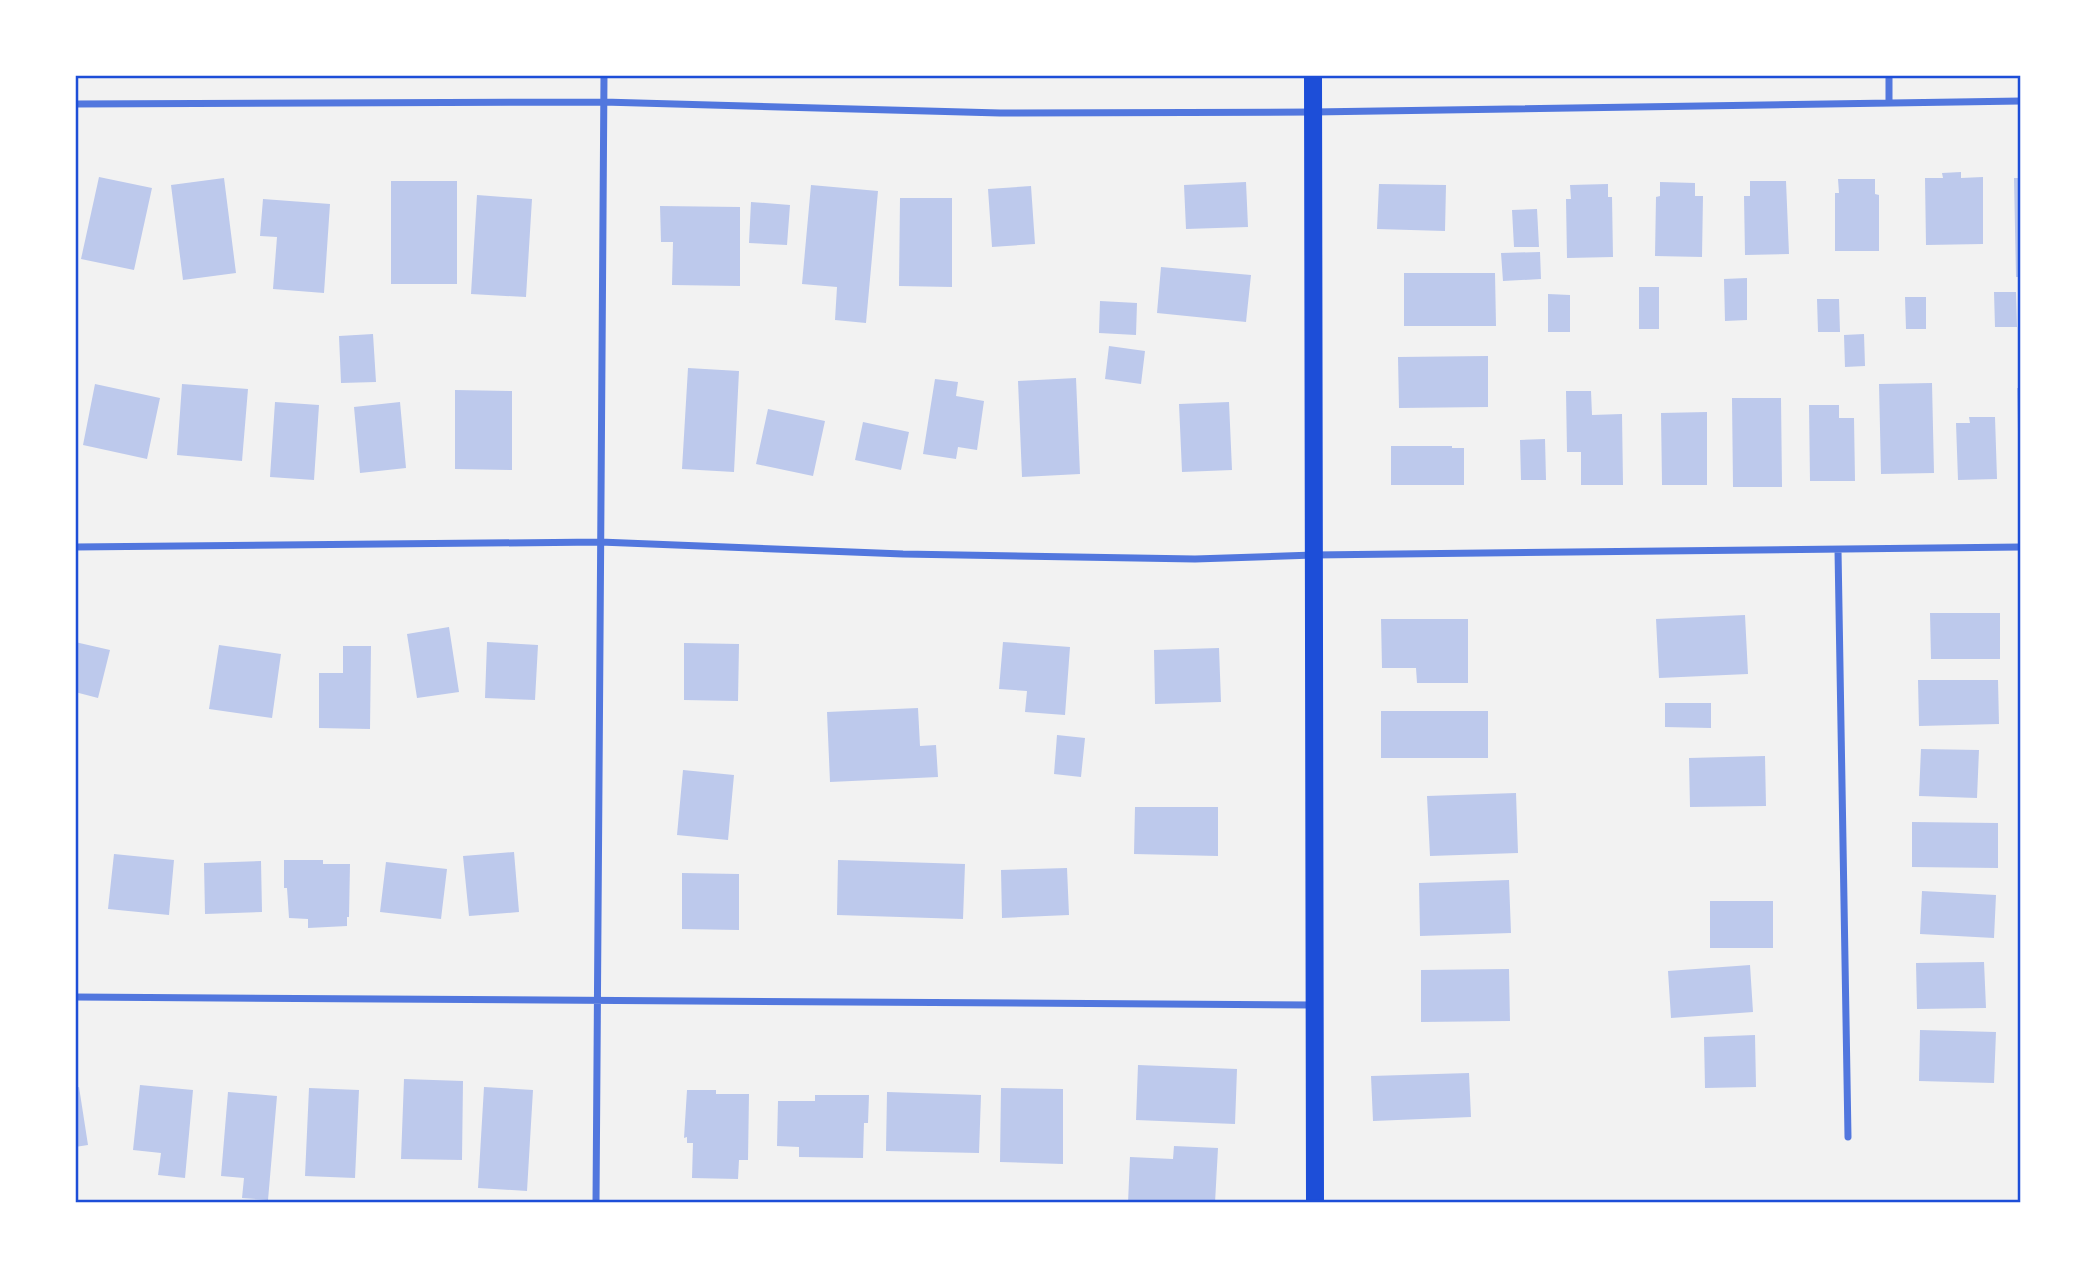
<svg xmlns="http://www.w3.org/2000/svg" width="2096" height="1278" font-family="Raleway,sans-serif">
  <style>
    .building { fill: #bdc9ec }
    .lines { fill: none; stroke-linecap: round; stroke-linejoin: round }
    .minor { stroke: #5277de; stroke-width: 7 }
    .primary { stroke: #1d4ed8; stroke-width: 18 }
    .neatline { fill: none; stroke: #1d4ed8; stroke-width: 2.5 }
  </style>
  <rect width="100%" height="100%" fill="#f2f2f2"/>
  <path class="building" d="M 1961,172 L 1961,178 L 1983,177 L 1983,244 L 1926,245 L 1925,178 L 1943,178 L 1942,173 Z
    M 99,177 L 152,188 L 134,270 L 81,259 Z
    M 224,178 L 236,273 L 183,280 L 171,185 Z
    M 2014,178 L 2021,178 L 2021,277 L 2016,277 Z
    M 1838,179 L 1875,179 L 1875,194 L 1879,195 L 1879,251 L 1835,251 L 1835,193 L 1839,193 Z
    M 391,181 L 457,181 L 457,284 L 391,284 Z
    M 1750,181 L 1786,181 L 1789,254 L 1745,255 L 1744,196 L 1750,196 Z
    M 1246,182 L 1248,227 L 1186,229 L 1184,185 Z
    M 1660,182 L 1695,183 L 1695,196 L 1703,196 L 1702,257 L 1655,256 L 1656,197 L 1660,196 Z
    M 1379,184 L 1446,185 L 1445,231 L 1377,229 Z
    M 1608,184 L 1608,197 L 1612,197 L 1613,257 L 1567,258 L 1566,199 L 1571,199 L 1570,185 Z
    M 811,185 L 878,191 L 866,323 L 835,320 L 837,287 L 802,284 Z
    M 1031,186 L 1035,244 L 992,247 L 988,189 Z
    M 477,195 L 532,199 L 526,297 L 471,294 Z
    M 900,198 L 952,198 L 952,287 L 899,286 Z
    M 263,199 L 330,204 L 324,293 L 273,289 L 277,237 L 260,236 Z
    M 751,202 L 790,205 L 787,245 L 749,243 Z
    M 660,206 L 740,207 L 740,286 L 672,285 L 673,242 L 661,242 Z
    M 1537,209 L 1539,247 L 1514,247 L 1512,210 Z
    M 1540,252 L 1541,279 L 1503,281 L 1501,253 Z
    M 1161,267 L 1251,275 L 1246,322 L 1157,313 Z
    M 1404,273 L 1495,273 L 1496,326 L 1404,326 Z
    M 1747,278 L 1747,320 L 1725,321 L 1724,279 Z
    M 1639,287 L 1659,287 L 1659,329 L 1639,329 Z
    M 1994,292 L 2016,292 L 2017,327 L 1995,327 Z
    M 1548,294 L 1570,295 L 1570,332 L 1548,332 Z
    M 1905,297 L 1926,297 L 1926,329 L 1906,329 Z
    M 1817,299 L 1839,299 L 1840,332 L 1818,332 Z
    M 1100,301 L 1137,303 L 1136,335 L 1099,333 Z
    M 373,334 L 376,382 L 341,383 L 339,336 Z
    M 1864,334 L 1865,366 L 1845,367 L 1844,335 Z
    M 1109,346 L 1145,351 L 1141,384 L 1105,379 Z
    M 1488,356 L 1488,407 L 1399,408 L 1398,357 Z
    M 688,368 L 739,371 L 734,472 L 682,469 Z
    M 1076,378 L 1080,474 L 1022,477 L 1018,381 Z
    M 935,379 L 958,382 L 956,396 L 984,401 L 977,450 L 958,447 L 956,459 L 923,454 Z
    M 1932,383 L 1934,473 L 1881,474 L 1879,384 Z
    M 95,384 L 160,398 L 147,459 L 83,445 Z
    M 182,384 L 248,389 L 242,461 L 177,455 Z
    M 2017,388 L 2021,388 L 2021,432 L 2018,432 Z
    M 455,390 L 512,391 L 512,470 L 455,469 Z
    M 1566,391 L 1591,391 L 1592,415 L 1622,414 L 1623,485 L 1581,485 L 1581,452 L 1567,452 Z
    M 1732,398 L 1781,398 L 1782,487 L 1733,487 Z
    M 275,402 L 319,405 L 314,480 L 270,477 Z
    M 400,402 L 406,468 L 360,473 L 354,407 Z
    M 1229,402 L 1232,470 L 1182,472 L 1179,404 Z
    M 1809,405 L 1839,405 L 1839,418 L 1854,418 L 1855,481 L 1810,481 Z
    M 768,409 L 825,421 L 813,476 L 756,464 Z
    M 1707,412 L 1707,485 L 1662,485 L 1661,413 Z
    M 1969,417 L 1995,417 L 1997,479 L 1958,480 L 1956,423 L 1970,423 Z
    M 863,422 L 909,432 L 901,470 L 855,460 Z
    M 1545,439 L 1546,480 L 1521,480 L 1520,440 Z
    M 1391,446 L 1452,446 L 1452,448 L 1464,448 L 1464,485 L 1391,485 Z
    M 1930,613 L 2000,613 L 2000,659 L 1931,659 Z
    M 1745,615 L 1748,674 L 1659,678 L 1656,619 Z
    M 1381,619 L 1468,619 L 1468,683 L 1417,683 L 1416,668 L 1382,668 Z
    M 449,627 L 459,692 L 417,698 L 407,634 Z
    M 75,642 L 110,650 L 98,698 L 75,692 Z
    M 487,642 L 538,645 L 535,700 L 485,698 Z
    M 1003,642 L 1070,647 L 1065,715 L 1025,712 L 1027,691 L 999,689 Z
    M 684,643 L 739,644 L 738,701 L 684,700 Z
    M 219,645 L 281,654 L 272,718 L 209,709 Z
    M 343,646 L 371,646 L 370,729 L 319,728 L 319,673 L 343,673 Z
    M 1219,648 L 1221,702 L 1155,704 L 1154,650 Z
    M 1918,680 L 1998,680 L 1999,724 L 1919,726 Z
    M 1665,703 L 1711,703 L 1711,728 L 1665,727 Z
    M 918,708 L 920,746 L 936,745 L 938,777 L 830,782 L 827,712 Z
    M 1381,711 L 1488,711 L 1488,758 L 1381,758 Z
    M 1057,735 L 1085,738 L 1081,777 L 1054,774 Z
    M 1921,749 L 1979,750 L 1977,798 L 1919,796 Z
    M 1765,756 L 1766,806 L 1690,807 L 1689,758 Z
    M 683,770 L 734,775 L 728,840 L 677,835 Z
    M 1516,793 L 1518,853 L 1430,856 L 1427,796 Z
    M 1135,807 L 1218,807 L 1218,856 L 1134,854 Z
    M 1912,822 L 1998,823 L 1998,868 L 1912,867 Z
    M 514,852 L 519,912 L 469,916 L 463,856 Z
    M 114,854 L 174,860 L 169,915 L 108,909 Z
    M 284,860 L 323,860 L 323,864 L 350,864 L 349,917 L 347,917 L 347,926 L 308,928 L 308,919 L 289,918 L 287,888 L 284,888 Z
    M 838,860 L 965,864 L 963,919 L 837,915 Z
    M 261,861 L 262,912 L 205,914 L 204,863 Z
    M 386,862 L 447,869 L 441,919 L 380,912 Z
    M 1067,868 L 1069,915 L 1002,918 L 1001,870 Z
    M 682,873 L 739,874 L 739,930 L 682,929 Z
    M 1509,880 L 1511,933 L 1420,936 L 1419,883 Z
    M 1922,891 L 1996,895 L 1994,938 L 1920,934 Z
    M 1710,901 L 1773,901 L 1773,948 L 1710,948 Z
    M 1984,962 L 1986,1008 L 1917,1009 L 1916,963 Z
    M 1750,965 L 1753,1012 L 1671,1018 L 1668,971 Z
    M 1509,969 L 1510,1021 L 1421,1022 L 1421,970 Z
    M 1920,1030 L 1996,1032 L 1994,1083 L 1919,1081 Z
    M 1755,1035 L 1756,1087 L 1705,1088 L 1704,1037 Z
    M 1138,1065 L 1237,1069 L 1235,1124 L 1136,1120 Z
    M 1469,1073 L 1471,1117 L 1373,1121 L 1371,1076 Z
    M 404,1079 L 463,1081 L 462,1160 L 401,1159 Z
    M 140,1085 L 193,1090 L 185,1178 L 158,1175 L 161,1153 L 133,1150 Z
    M 79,1087 L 88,1145 L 75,1147 L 75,1088 Z
    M 484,1087 L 533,1090 L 527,1191 L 478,1188 Z
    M 309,1088 L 359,1090 L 355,1178 L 305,1176 Z
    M 1001,1088 L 1063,1089 L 1063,1164 L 1000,1162 Z
    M 687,1090 L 716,1090 L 716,1094 L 749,1094 L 748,1160 L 739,1160 L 738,1179 L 692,1178 L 693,1143 L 687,1143 L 687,1137 L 684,1138 Z
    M 228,1092 L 277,1096 L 268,1200 L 242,1198 L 244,1178 L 221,1176 Z
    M 887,1092 L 981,1095 L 979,1153 L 886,1151 Z
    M 815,1095 L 869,1095 L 868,1123 L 864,1123 L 863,1158 L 799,1157 L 799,1147 L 777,1146 L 778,1101 L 815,1101 Z
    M 1174,1146 L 1218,1148 L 1215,1203 L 1128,1203 L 1130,1157 L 1173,1159 Z"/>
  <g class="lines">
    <path class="minor" d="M 1889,75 L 1889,103
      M 75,104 L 603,102 L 1000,113 L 1313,112 L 2021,101
      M 75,547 L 600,542 L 903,554 L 1195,559 L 1314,555 L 2021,547
      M 1838,550 L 1848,1137
      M 75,997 L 1312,1005
      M 596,1203 L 604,75"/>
    <path class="primary" d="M 1313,75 L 1315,1203"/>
  </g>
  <rect width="2096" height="1278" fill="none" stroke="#ffffff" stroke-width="154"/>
  <rect x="77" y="77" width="1942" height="1124" class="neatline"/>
</svg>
